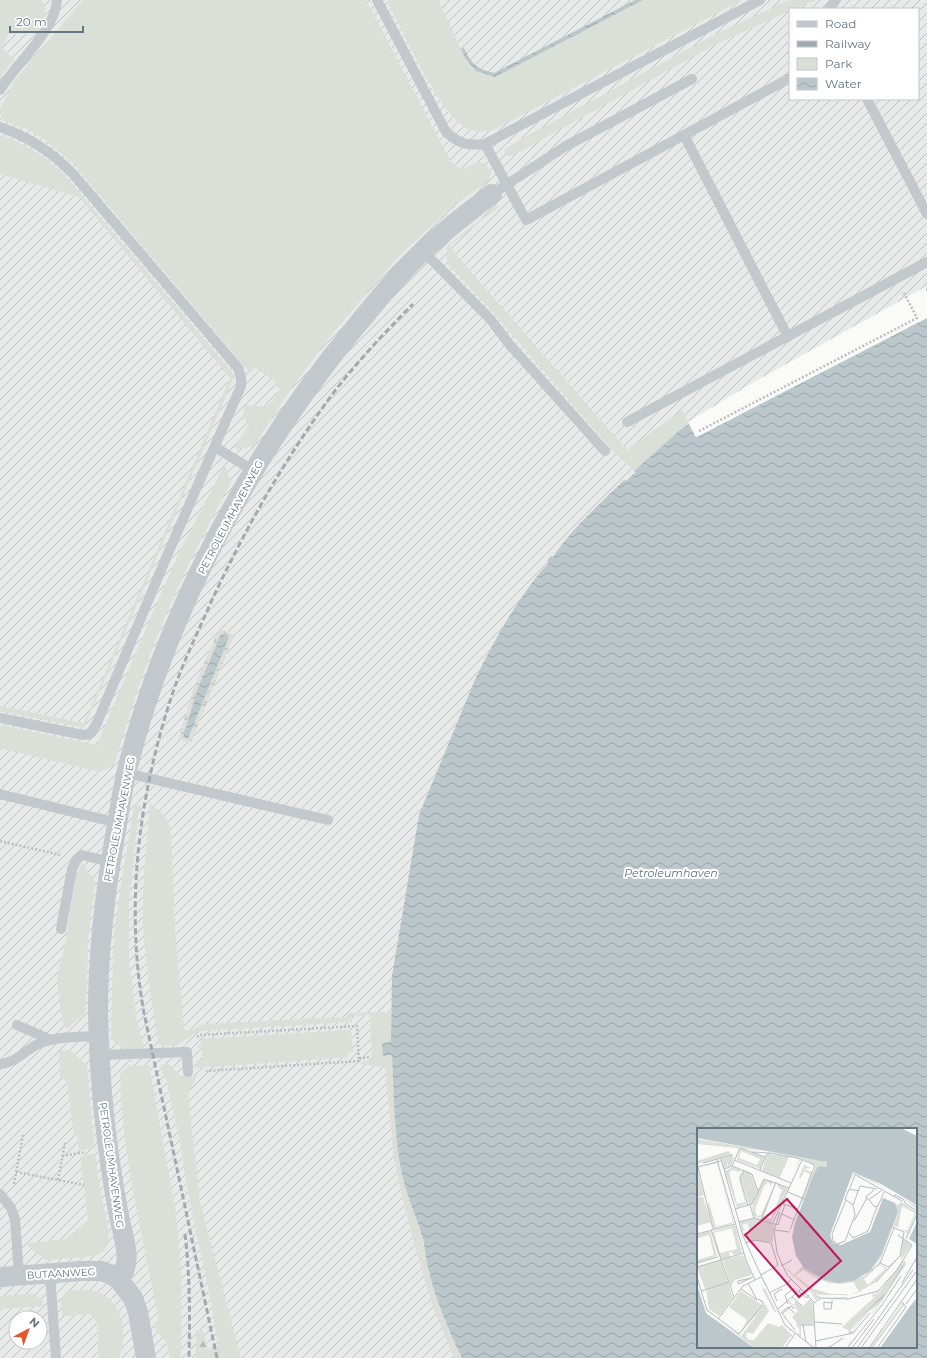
<svg xmlns="http://www.w3.org/2000/svg" width="927" height="1358" font-family="Montserrat,sans-serif">
  <style>
    .industrial { fill: url(#industrial-furrows); fill-rule: evenodd }
    .green { fill: #dadfd7 }
    .forest { fill: url(#forest-firs) }
    .wetland { fill: url(#wetland-marsh); fill-rule: evenodd }
    .water { fill: url(#water-waves); fill-rule: evenodd }
    .pier { fill: #fafaf8 }
    .lines { fill: none; stroke-linecap: round; stroke-linejoin: round }
    .path { stroke: #bbbfc2; stroke-width: 2.5; stroke-dasharray: 2 2; stroke-linecap: butt }
    .service { stroke: #c3c8cc; stroke-width: 10 }
    .minor { stroke: #c3c8cc; stroke-width: 20 }
    .rail { stroke: #a2aab0; stroke-width: 3; stroke-dasharray: 6 3; stroke-linecap: butt }
    .labels { text-anchor: middle; stroke-width: 4; stroke-linejoin: round; paint-order: stroke }
    .street-label { font-size: 10px; fill: #657683; stroke: #fff }
    .water-label { font-size: 11px; font-style: italic; fill: #60757c; stroke: #fff }
    .inset-road { fill: none; stroke: #b5bdc2; stroke-width: 1 }
    .view { fill: #c2185b; fill-opacity: 0.15; stroke: #c2185b; stroke-width: 2 }
    .inset-edge { fill: none; stroke: #657683; stroke-width: 2 }
  </style>
  <defs>
    <pattern id="industrial-furrows" width="10" height="10" patternUnits="userSpaceOnUse"><rect width="10" height="10" fill="#e8e9e9"/><path d="M-1 1l2-2M0 10L10 0M9 11l2-2" fill="none" stroke="#c0c1c2"/></pattern>
    <pattern id="forest-firs" width="22" height="20" patternUnits="userSpaceOnUse"><rect width="22" height="20" fill="#dadfd7"/><path d="M5 1l3.5 6h-7zM16 11l3.5 6h-7z" fill="#b4b9b4"/></pattern>
    <pattern id="wetland-marsh" width="20" height="14" patternUnits="userSpaceOnUse"><rect width="20" height="14" fill="#dadfd7"/><path d="M1 5h8M5 5V1M11 12h8M15 12V8" fill="none" stroke="#b4b9b4"/></pattern>
    <pattern id="water-waves" width="16" height="10" patternUnits="userSpaceOnUse"><rect width="16" height="10" fill="#bbc7cb"/><path d="M0 5q4-4 8 0t8 0" fill="none" stroke="#9ca6aa"/></pattern>
  </defs>
  <rect width="100%" height="100%" fill="#fafaf8"/>
  <path class="industrial" d="M 0,0 L 927,0 L 927,1358 L 0,1358 ZM 790,9 L 918,9 L 918,99 L 790,99 ZM 698,1129 L 916,1129 L 916,1347 L 698,1347 ZM 16,1318 L 40,1318 L 40,1342 L 16,1342 Z"/>
  <path class="green" d="M 0,0 L 42,0 C 48,11 44,25 36,33 L 8,34 L 2,48 L 14,60 L 8,67 L 0,79 Z
    M 83,0 L 366,0 L 451,162 L 458,168 L 465,169 C 477,161 483,158 491,172 L 489,181 L 454,205 L 397,258 L 327,340 L 286,396 L 254,446 L 237,449 L 234,447 L 249,424 L 243,417 L 245,405 C 268,408 268,408 280,389 L 275,385 L 276,383 L 255,367 L 250,373 L 72,162 L 42,138 L 28,129 L 4,121 L 0,114 L 0,110 L 14,81 Z
    M 388,0 L 438,0 L 465,58 L 476,71 L 495,77 L 643,0 L 742,0 L 493,130 C 484,132 477,133 468,129 C 441,117 404,33 389,5 Z
    M 789,0 L 816,0 L 795,9 L 790,9 L 790,11 L 716,44 L 521,151 L 510,156 L 505,154 L 504,151 L 506,149 L 517,141 L 720,32 Z
    M 0,135 C 24,143 42,155 61,171 L 233,373 L 233,379 L 84,728 L 0,711 L 0,706 L 84,723 L 230,378 L 79,197 L 0,174 Z
    M 498,205 L 499,207 L 449,246 L 472,273 L 627,450 L 682,410 L 689,424 L 680,430 L 634,471 L 611,449 L 498,318 L 447,263 L 447,246 Z
    M 225,464 L 231,482 C 206,530 181,577 161,627 C 142,673 128,719 114,766 L 100,772 L 0,748 L 0,725 L 97,745 L 153,612 L 179,553 Z
    M 150,803 C 160,811 167,818 171,830 L 175,930 L 184,1030 L 191,1030 L 204,1024 L 346,1017 L 347,1013 L 391,1012 L 391,1043 L 383,1056 L 392,1055 C 394,1094 394,1135 402,1173 C 406,1198 418,1219 423,1243 C 425,1251 426,1259 428,1267 C 434,1296 449,1331 462,1358 L 455,1358 L 452,1353 L 433,1307 L 414,1243 L 403,1200 L 394,1159 L 385,1067 L 359,1064 L 362,1063 L 362,1061 L 372,1060 L 370,1015 L 352,1016 L 352,1022 L 199,1031 L 175,1046 L 159,1045 C 152,1004 145,963 143,921 C 142,882 147,842 150,803 Z
    M 134,805 L 141,806 L 138,815 L 129,903 L 129,959 L 137,1023 L 144,1048 L 124,1049 L 111,1039 L 113,955 L 116,918 Z
    M 82,863 L 95,882 L 88,940 L 86,1012 L 68,1028 L 66,1028 L 62,1021 L 57,978 L 66,940 L 75,879 Z
    M 351,1030 L 353,1052 L 348,1053 L 348,1057 L 196,1068 L 196,1061 L 202,1060 L 202,1048 L 198,1048 L 197,1046 L 201,1046 L 201,1041 L 197,1041 L 201,1039 Z
    M 69,1050 L 87,1065 L 94,1149 L 79,1150 L 77,1135 L 74,1134 L 67,1081 L 60,1077 L 59,1051 Z
    M 168,1064 L 183,1077 L 197,1075 L 188,1095 L 200,1202 L 241,1358 L 210,1358 L 208,1349 L 218,1345 L 210,1297 L 186,1182 L 180,1141 L 166,1079 L 164,1078 L 161,1065 Z
    M 149,1065 L 176,1214 L 181,1270 L 181,1358 L 170,1358 C 169,1353 168,1347 166,1342 C 162,1335 155,1332 153,1323 L 159,1322 C 144,1240 122,1158 120,1074 L 128,1066 Z
    M 95,1154 L 100,1190 L 109,1232 L 108,1245 L 103,1252 L 94,1256 L 46,1260 L 28,1246 L 28,1243 L 66,1239 L 88,1220 L 80,1156 Z
    M 86,1290 C 122,1293 129,1329 119,1358 L 99,1358 L 97,1322 L 90,1314 L 62,1316 L 61,1299 L 67,1291 Z
    M 34,1294 L 42,1300 L 43,1306 L 0,1309 L 0,1296 Z"/>
  <path class="forest" d="M 196,1330 L 203,1330 L 210,1358 L 196,1358 Z"/>
  <path class="wetland" d="M 219,629 L 234,635 L 191,743 L 178,740 L 194,687 ZM 221,634 L 229,637 L 189,738 L 183,737 L 198,688 Z"/>
  <path class="water" d="M 635,0 L 643,0 L 495,77 L 476,71 L 465,58 L 461,49 L 464,48 C 472,65 476,68 494,73 Z
    M 927,288 L 927,1358 L 462,1358 C 449,1331 434,1296 428,1267 C 426,1259 425,1251 424,1243 C 418,1219 407,1198 402,1174 C 394,1137 394,1093 392,1055 L 383,1056 L 382,1043 L 391,1042 L 392,976 L 419,815 L 474,682 C 492,643 515,604 541,571 C 544,567 547,566 549,562 L 547,561 L 551,556 L 553,557 C 572,528 600,504 624,480 L 626,481 L 636,472 L 634,471 L 680,430 L 689,424 L 753,385 ZM 698,1129 L 916,1129 L 916,1347 L 698,1347 Z
    M 221,634 L 229,637 L 188,739 L 183,737 L 198,688 Z"/>
  <path class="pier" d="M 925,287 L 927,292 L 927,318 L 697,437 L 695,436 L 688,422 L 752,383 Z"/>
  <g class="lines">
    <path class="path" d="M 699,431 L 917,318 L 904,293
      M 0,841 L 60,855
      M 197,1037 L 199,1035 L 357,1026 L 359,1061 L 206,1071
      M 359,1058 L 371,1057
      M 62,1156 L 86,1152
      M 16,1172 L 84,1185
      M 58,1180 L 65,1143
      M 14,1184 L 23,1135"/>
    <path class="service" d="M 377,0 L 446,132 C 459,144 467,146 485,144 L 760,0
      M 829,9 L 836,0
      M 0,90 C 17,62 55,31 57,0
      M 867,99 L 927,214
      M 0,127 C 29,137 52,152 73,174 L 238,368 C 241,375 242,379 241,386 L 166,558 L 97,723 L 90,734 L 83,735 L 0,718
      M 684,135 L 788,337
      M 485,144 L 526,220 L 790,78
      M 492,194 L 566,146 L 692,79
      M 423,251 L 491,320 L 509,344 L 605,451
      M 627,422 L 927,262
      M 215,447 L 254,471
      M 126,773 L 328,820
      M 0,794 L 118,823
      M 61,929 L 72,869 L 77,859 L 82,855 L 111,862
      M 17,1025 L 51,1040
      M 100,1055 L 187,1052 L 188,1072
      M 0,1064 C 16,1063 24,1051 38,1044 C 56,1036 79,1037 99,1036
      M 0,1194 L 11,1208 L 15,1219 L 19,1276
      M 50,1273 L 56,1358"/>
    <path class="minor" d="M 0,1277 L 81,1271 L 101,1271 L 110,1274 L 119,1280 L 133,1298 L 138,1312 L 146,1358
      M 119,1280 C 134,1261 123,1238 119,1216 C 106,1148 99,1080 98,1011 C 98,952 105,893 115,836 C 119,814 122,791 127,770 C 166,613 251,454 353,330 C 375,303 397,276 422,252 C 443,231 468,213 492,194"/>
    <path class="rail" d="M 185,1234 C 190,1275 190,1317 189,1358
      M 217,1358 L 144,1013 C 125,908 138,799 171,698 C 182,664 198,632 212,600 C 246,527 286,457 334,392 C 358,361 385,332 413,304"/>
  </g>
  <g class="labels">
    <g class="street-label">
      <text transform="translate(230 517) rotate(-62)" y="4">PETROLEUMHAVENWEG</text>
      <text transform="translate(119 819) rotate(-79)" y="4">PETROLEUMHAVENWEG</text>
      <text transform="translate(112 1165) rotate(82)" y="4">PETROLEUMHAVENWEG</text>
      <text transform="translate(61 1273) rotate(-3)" y="4">BUTAANWEG</text>
    </g>
    <g class="water-label">
      <text x="671" y="877">Petroleumhaven</text>
    </g>
  </g>
  <g transform="translate(697 1128)">
    <rect width="220" height="220" fill="#fafaf8"/>
    <path d="M 0,11 L 114,30 L 128,33 L 130,36 L 128,40 L 121,38 L 101,84 L 113,46 L 107,43 L 104,50 L 102,49 L 107,37 L 114,40 L 106,41 L 115,44 L 112,55 L 119,37 L 101,29 L 69,23 L 0,16 ZM 43,21 L 67,29 L 63,41 L 40,32 ZM 44,23 L 63,31 L 60,37 L 42,30 ZM 31,23 L 35,27 L 0,36 L 0,33 ZM 73,26 L 98,29 L 103,31 L 99,43 L 102,31 L 92,29 L 83,49 L 86,51 L 65,43 L 69,28 ZM 35,28 L 37,30 L 34,37 L 31,39 L 30,33 L 30,39 L 27,40 L 25,31 ZM 20,34 L 37,95 L 17,101 L 10,76 L 12,75 L 19,99 L 36,94 L 20,35 L 2,40 L 10,69 L 2,40 ZM 36,39 L 44,42 L 42,44 L 36,42 L 32,44 L 40,76 L 48,74 L 42,49 L 45,42 L 43,50 L 49,76 L 40,80 L 28,43 ZM 0,40 L 7,67 L 0,69 ZM 47,43 L 54,46 L 60,63 L 56,75 L 52,77 L 44,51 ZM 156,45 L 160,45 L 196,64 L 220,78 L 220,81 L 202,67 L 157,45 L 152,55 ZM 66,52 L 76,53 L 74,58 L 71,54 L 67,58 L 58,81 L 60,88 L 64,87 L 78,56 L 65,89 L 62,90 L 57,88 L 55,79 ZM 81,55 L 91,61 L 74,95 L 65,91 L 79,56 L 67,88 L 74,91 L 85,62 L 80,58 ZM 6,69 L 14,94 L 0,98 L 0,70 ZM 204,74 L 219,84 L 219,85 L 209,109 L 210,105 L 205,101 L 210,103 L 218,85 L 205,78 L 201,99 L 196,98 L 185,127 L 182,133 L 175,141 L 178,142 L 182,136 L 190,140 L 179,154 L 162,164 L 152,167 L 162,163 L 156,154 L 144,156 L 132,155 L 119,150 L 106,142 L 105,139 L 106,142 L 97,149 L 87,138 L 97,147 L 106,138 L 122,150 L 135,154 L 150,154 L 167,148 L 181,133 L 201,85 L 198,75 L 200,77 ZM 183,137 L 188,141 L 171,157 L 167,151 ZM 58,90 L 77,96 L 76,118 L 76,114 L 53,113 L 51,95 L 45,97 L 47,101 L 49,101 L 45,104 L 43,94 ZM 38,97 L 45,125 L 36,127 L 35,124 L 32,125 L 33,129 L 25,131 L 21,127 L 15,104 ZM 35,100 L 40,121 L 23,125 L 17,105 ZM 13,103 L 20,128 L 0,135 L 0,132 L 17,127 L 12,107 L 1,110 L 0,107 ZM 206,111 L 214,117 L 204,132 L 204,126 ZM 46,127 L 55,147 L 38,152 L 34,158 L 26,132 ZM 24,132 L 31,154 L 8,161 L 0,139 ZM 206,133 L 208,133 L 209,136 L 208,138 L 178,183 L 174,186 L 182,177 L 171,184 L 155,205 L 152,206 L 151,203 L 156,203 L 170,184 L 185,173 L 207,139 L 207,133 L 185,167 L 182,164 L 176,170 L 175,167 L 183,163 ZM 99,148 L 114,160 L 134,166 L 150,166 L 150,170 L 124,169 L 119,172 L 111,160 L 98,149 ZM 113,163 L 123,167 L 149,167 L 150,169 L 124,169 ZM 31,155 L 36,170 L 22,188 L 12,181 L 9,161 ZM 44,163 L 66,178 L 43,205 L 50,192 L 32,179 ZM 111,169 L 115,174 L 117,196 L 104,197 L 104,209 L 98,204 L 103,206 L 102,199 L 100,199 L 99,194 L 95,189 L 101,183 L 91,174 L 96,171 L 93,174 L 102,182 L 97,176 L 99,173 L 105,179 L 113,171 ZM 68,176 L 72,183 L 56,206 L 50,204 L 49,209 L 52,212 L 57,212 L 71,195 L 82,199 L 85,197 L 96,208 L 93,209 L 85,220 L 58,220 L 30,199 L 44,208 ZM 205,176 L 208,176 L 176,220 L 173,220 Z" fill="#dadfd7" fill-rule="evenodd"/>
    <path d="M 207,133 L 207,135 L 190,162 L 169,182 L 153,203 L 145,199 L 183,164 L 185,166 ZM 68,160 L 79,183 L 78,185 L 65,161 Z" fill="#dadfd7"/>
    <path d="M 206,135 L 207,139 L 185,173 L 170,184 L 153,204 L 169,182 L 190,162 ZM 205,138 L 185,171 L 169,184 L 154,203 L 168,184 L 190,163 Z" fill="#dadfd7" fill-rule="evenodd"/>
    <path d="M 0,0 L 204,0 L 220,8 L 220,77 L 184,56 L 156,44 L 133,107 L 136,115 L 144,117 L 173,104 L 186,70 L 198,75 L 201,84 L 184,127 L 173,143 L 156,153 L 141,155 L 127,152 L 107,140 L 99,128 L 95,109 L 98,95 L 116,48 L 121,38 L 129,39 L 130,34 L 0,10 ZM 220,94 L 220,116 L 212,111 ZM 207,135 L 206,139 L 185,171 L 169,184 L 154,203 L 168,184 L 190,163 ZM 0,157 L 9,185 L 57,220 L 0,220 ZM 220,170 L 220,220 L 183,220 L 214,177 Z" fill="#bbc7cb"/>
    <path class="inset-road" d="M 55,24 L 73,25M 24,31 L 46,108 L 68,156M 20,32 L 49,132 L 58,152M 37,32 L 94,55M 6,35 L 36,27M 35,38 L 55,46 L 61,63M 0,39 L 24,33M 1,39 L 16,101M 27,41 L 35,38 L 43,20 L 68,29M 47,42 L 43,51 L 51,78M 63,42 L 69,27 L 73,25 L 101,30 L 118,37 L 93,102M 157,46 L 205,73M 153,60 L 158,47M 177,62 L 169,69 L 178,79 L 181,78 L 187,64M 91,64 L 112,73 L 113,70M 196,69 L 198,67 L 206,71 L 209,76 L 220,83M 86,71 L 86,76 L 101,81M 149,72 L 135,106 L 136,113 L 140,116 L 148,113 L 158,87 L 156,77 L 163,58 L 180,61M 171,72 L 184,63M 53,77 L 57,90M 156,77 L 148,71 L 152,61 L 162,63M 38,81 L 55,76 L 67,51 L 92,60M 83,84 L 77,102 L 80,125 L 90,147 L 116,173 L 119,220M 85,86 L 97,92M 64,92 L 79,54M 157,93 L 170,70M 42,94 L 57,90 L 81,97 L 88,76M 76,95 L 105,32M 193,98 L 207,104 L 203,128 L 192,139 L 183,135 L 197,100M 14,102 L 37,169M 77,102 L 93,104M 152,105 L 156,110 L 171,103 L 180,79M 0,106 L 38,96M 45,106 L 51,105 L 52,114M 209,111 L 220,86M 48,115 L 58,112 L 74,115 L 81,137 L 64,147M 0,135 L 21,129M 84,138 L 95,132M 0,139 L 47,125M 174,143 L 183,135M 0,149 L 10,182 L 42,206 L 66,177 L 66,174 L 61,171M 54,150 L 41,153 L 41,156 L 56,149M 179,154 L 200,131M 68,155 L 88,197 L 117,220M 205,155 L 220,129M 44,161 L 60,172 L 51,155M 4,163 L 32,154M 101,163 L 110,170 L 112,167M 72,165 L 90,156 L 94,151M 95,169 L 105,178M 80,173 L 77,166 L 85,161M 117,175 L 124,170 L 151,171 L 181,163 L 200,142 L 215,117 L 201,107M 135,175 L 127,174 L 127,181 L 134,181 L 135,175 L 135,172M 91,176 L 88,167 L 95,162 L 99,165M 209,176 L 220,161M 81,181 L 104,161M 84,184 L 98,202M 85,184 L 91,179 L 97,185M 85,186 L 94,178 L 97,181M 21,191 L 46,158 L 64,149M 118,194 L 145,196M 104,197 L 118,197M 106,197 L 109,214M 119,213 L 156,205 L 173,185M 88,220 L 98,206M 131,220 L 146,210M 150,220 L 185,177 L 204,148M 155,220 L 177,191M 160,220 L 216,142M 164,220 L 219,144M 172,220 L 220,151M 180,220 L 209,179 L 205,174"/>
    <path class="view" d="M 90,71 L 144,133 L 102,169 L 48,107 Z"/>
    <rect width="220" height="220" class="inset-edge"/>
  </g>
  <rect x="789" y="8" width="130" height="92" fill="#ffffff" stroke="#c1c8cd"/>
  <rect x="797" y="21" width="20" height="6" fill="#c3c8cc" stroke="#c1c8cd"/>
  <text x="825" y="28" font-size="12" fill="#657683">Road</text>
  <rect x="797" y="41" width="20" height="6" fill="#a2aab0" stroke="#c1c8cd"/>
  <text x="825" y="48" font-size="12" fill="#657683">Railway</text>
  <rect x="797" y="58" width="20" height="12" fill="#dadfd7" stroke="#c1c8cd"/>
  <text x="825" y="68" font-size="12" fill="#657683">Park</text>
  <rect x="797" y="78" width="20" height="12" fill="url(#water-waves)" stroke="#c1c8cd"/>
  <text x="825" y="88" font-size="12" fill="#657683">Water</text>
  <g transform="translate(28 1330) rotate(41)"><circle r="19" fill="#ffffff" stroke="#c1c8cd"/>
  <path d="M0-3L7 15L0 10L-7 15Z" fill="#e4572e"/>
  <text y="-6" font-size="11" font-weight="bold" text-anchor="middle" fill="#657683">N</text>
  </g>
  <path d="M10 26v6h73v-6" fill="none" stroke="#657683" stroke-width="2"/>
  <text x="16" y="26" font-size="12" fill="#657683" stroke="#ffffff" stroke-width="3" paint-order="stroke">20 m</text>
</svg>
